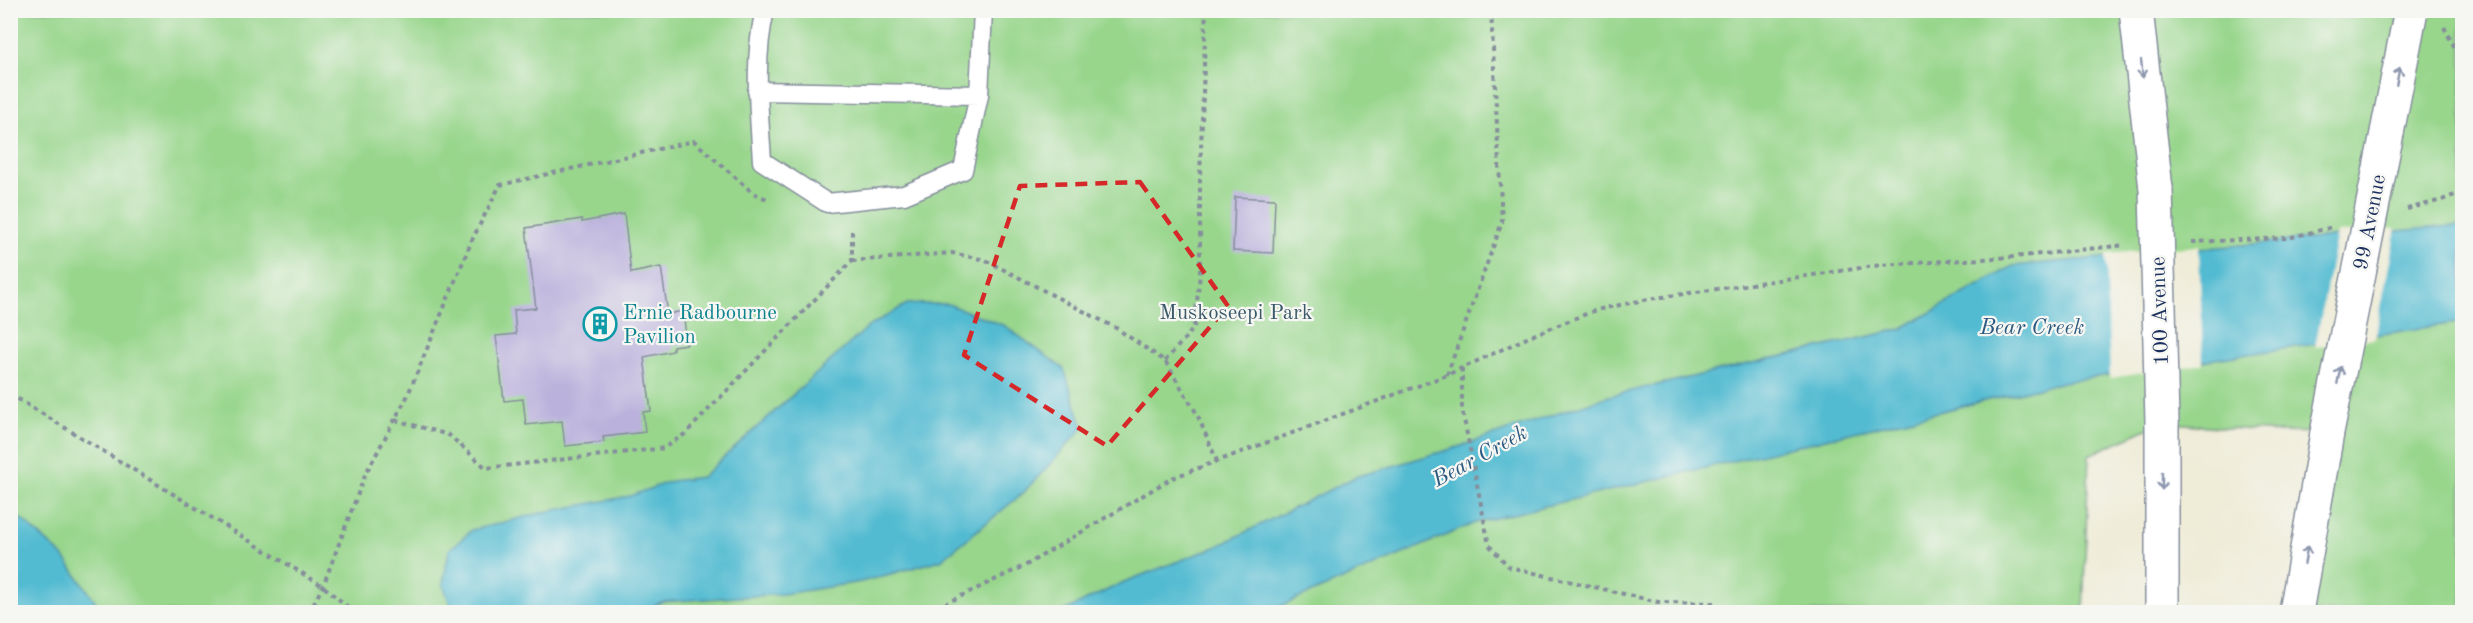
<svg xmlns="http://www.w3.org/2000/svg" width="2473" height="623" font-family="'Old Standard TT',serif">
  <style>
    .green { fill: #98d68c; stroke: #5a8275; stroke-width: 1.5 }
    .water { fill: #53bbd1; stroke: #377598; stroke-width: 1.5 }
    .pier { fill: #efecd8 }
    .building { fill: #bab1dc }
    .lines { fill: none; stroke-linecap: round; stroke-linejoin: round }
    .lane-casing { stroke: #858e9b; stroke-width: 21 }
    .secondary-casing { stroke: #858e9b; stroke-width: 36 }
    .path { stroke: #858e9b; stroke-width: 4; stroke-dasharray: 4.5 4.5; stroke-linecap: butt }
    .lane { stroke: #fff; stroke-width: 18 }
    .secondary { stroke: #fff; stroke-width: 33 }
    .secondary-bridge-casing { stroke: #858e9b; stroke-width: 36; stroke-linecap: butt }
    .secondary-bridge { stroke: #fff; stroke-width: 33 }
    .oneway { stroke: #8d97ae }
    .marked { fill: none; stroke: #d62828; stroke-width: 4.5; stroke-dasharray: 12 8; stroke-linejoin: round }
    .labels { text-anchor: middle; stroke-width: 4.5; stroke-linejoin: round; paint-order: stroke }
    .street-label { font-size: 21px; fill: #1b2f5e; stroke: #f6f6f2 }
    .culture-label { font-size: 21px; fill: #0d838f; stroke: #f6f6f2; text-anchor: start }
    .park-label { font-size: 21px; fill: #3a596a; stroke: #f6f6f2 }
    .water-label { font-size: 22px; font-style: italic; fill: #2c5980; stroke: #f6f6f2 }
  </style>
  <rect width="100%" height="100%" fill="#f6f6f2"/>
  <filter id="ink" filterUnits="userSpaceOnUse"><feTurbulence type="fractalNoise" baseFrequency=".0167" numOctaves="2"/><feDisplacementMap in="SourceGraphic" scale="12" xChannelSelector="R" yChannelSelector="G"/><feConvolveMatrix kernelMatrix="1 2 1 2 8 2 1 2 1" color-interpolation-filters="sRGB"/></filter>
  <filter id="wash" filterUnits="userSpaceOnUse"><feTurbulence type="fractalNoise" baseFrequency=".008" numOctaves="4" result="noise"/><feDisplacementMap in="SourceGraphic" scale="24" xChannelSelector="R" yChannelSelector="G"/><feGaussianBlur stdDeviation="1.35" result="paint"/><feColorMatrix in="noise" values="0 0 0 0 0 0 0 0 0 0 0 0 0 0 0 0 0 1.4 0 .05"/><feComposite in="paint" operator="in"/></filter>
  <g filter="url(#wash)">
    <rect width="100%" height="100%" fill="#efecd8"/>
    <path class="green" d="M 10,11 L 2462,11 L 2462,612 L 2304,612 L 2327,433 L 2275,432 L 2162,422 L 2089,455 L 2083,612 L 11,612 Z"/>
    <path class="water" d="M 2462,225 L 2462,322 L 2063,382 L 1475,523 L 1267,612 L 1062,612 L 1124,582 L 1218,546 L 1355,477 L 1458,447 L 1609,396 L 1901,329 L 2013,266 Z
      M 907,304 L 948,304 L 1005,326 L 1064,369 L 1083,428 L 1022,494 L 941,560 L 861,582 L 783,594 L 661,602 L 646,610 L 646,612 L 453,612 L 443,584 L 449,550 L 472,530 L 545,512 L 630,496 L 671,481 L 702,477 L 869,326 Z
      M 11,510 L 63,556 L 103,612 L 11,612 Z"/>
    <path class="pier" d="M 2396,228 L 2375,339 L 2315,347 L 2337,233 Z
      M 2199,246 L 2203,364 L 2110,378 L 2106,254 Z"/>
    <g id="blocks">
      <path class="building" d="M 1235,197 L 1275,199 L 1273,253 L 1233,251 Z
        M 624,214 L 631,273 L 661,267 L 668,314 L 683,311 L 687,344 L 673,346 L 673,351 L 644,357 L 651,411 L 643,412 L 645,432 L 603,437 L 604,442 L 565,446 L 562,421 L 526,425 L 523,399 L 504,401 L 496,336 L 516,334 L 514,310 L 536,308 L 526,228 L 582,219 L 582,222 Z"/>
    </g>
  </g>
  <g filter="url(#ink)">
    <use href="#blocks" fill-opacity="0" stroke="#858e9b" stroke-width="1.5"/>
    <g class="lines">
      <g class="lane-casing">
        <path id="lane" d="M 765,10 C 753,60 759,111 762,161 L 827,203 L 904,195 L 963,170 L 979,95 L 983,10
          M 757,91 L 979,95"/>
      </g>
      <g class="secondary-casing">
        <path id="secondary" d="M 2136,10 L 2156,189
          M 2387,133 L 2411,10
          M 2162,612 L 2162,422
          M 2296,612 L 2327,433"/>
      </g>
      <path class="path" d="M 2444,27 L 2456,50 L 2462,57
        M 2407,209 L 2442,200 L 2462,192
        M 2192,242 L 2288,238 L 2333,227
        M 852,261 L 952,253 L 985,260 L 1116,328 L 1165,361 L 1197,414 L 1217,461
        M 1165,361 L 1194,328 L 1200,274 L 1200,176 L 1206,10
        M 1462,368 L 1462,409 L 1489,545 L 1509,567 L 1658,602 L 1716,603 L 1716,612
        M 1447,375 L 1502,222 L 1491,10
        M 10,394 L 323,586 L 354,612
        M 395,420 L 449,435 L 486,468 L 664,448 L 685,434 L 852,261 L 852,227
        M 309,612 L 323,586 L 365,475 L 407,397 L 472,240 L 500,185 L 694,141 L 753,193 L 767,199
        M 928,612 L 1028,564 L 1172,478 L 1447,375 L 1531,336 L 1596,310 L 1649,299 L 1881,265 L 2014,257 L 2125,245"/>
      <use href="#lane" class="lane"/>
      <use href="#secondary" class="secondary"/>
      <g class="secondary-bridge-casing">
        <path id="secondary-bridge" d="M 2156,189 L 2162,422
          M 2327,433 L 2387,133"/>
      </g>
      <use href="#secondary-bridge" class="secondary-bridge"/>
    </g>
    <defs><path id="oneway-shaft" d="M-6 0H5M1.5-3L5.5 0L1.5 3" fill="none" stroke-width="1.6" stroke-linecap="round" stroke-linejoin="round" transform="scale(1.5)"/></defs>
    <g class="oneway">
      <use href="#oneway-shaft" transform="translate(2142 69) rotate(84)"/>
      <use href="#oneway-shaft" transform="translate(2398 76) rotate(-79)"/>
      <use href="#oneway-shaft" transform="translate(2339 375) rotate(-79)"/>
      <use href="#oneway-shaft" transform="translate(2162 481) rotate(90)"/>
      <use href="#oneway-shaft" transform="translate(2306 555) rotate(-80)"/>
    </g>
  </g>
  <path class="marked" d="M 1140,182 L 1228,306 L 1107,446 L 964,355 L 1020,186 Z"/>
  <defs>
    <g id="building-ring" transform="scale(1.725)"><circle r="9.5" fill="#f6f6f2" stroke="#0f9aa8" stroke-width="1.5"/><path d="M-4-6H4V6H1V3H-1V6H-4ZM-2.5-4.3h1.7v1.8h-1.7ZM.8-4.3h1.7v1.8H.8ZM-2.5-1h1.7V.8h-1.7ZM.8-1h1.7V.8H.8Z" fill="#0f9aa8"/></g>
  </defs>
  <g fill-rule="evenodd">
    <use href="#building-ring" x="600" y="324"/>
  </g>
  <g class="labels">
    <g class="street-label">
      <text transform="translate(2369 222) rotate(-79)" y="7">99 Avenue</text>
      <text transform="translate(2159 311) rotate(-92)" y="7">100 Avenue</text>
    </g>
    <g class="culture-label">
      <text x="623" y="319">Ernie Radbourne<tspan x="623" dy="24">Pavilion</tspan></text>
    </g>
    <g class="park-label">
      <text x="1236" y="319">Muskoseepi Park</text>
    </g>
    <g class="water-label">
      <text x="2032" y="334">Bear Creek</text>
      <text transform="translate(1479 455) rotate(-29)" y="8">Bear Creek</text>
    </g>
  </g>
  <rect width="2473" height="623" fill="none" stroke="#f6f6f2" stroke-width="36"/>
</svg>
